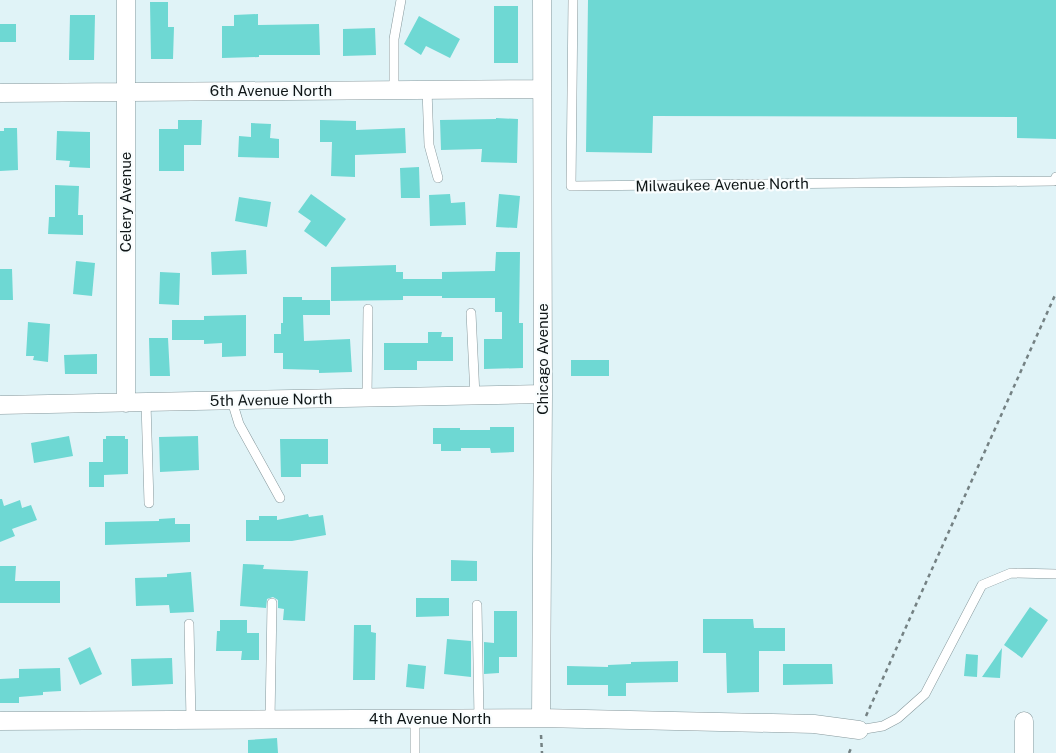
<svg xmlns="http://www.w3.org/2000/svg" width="1056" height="753" font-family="'Public Sans',sans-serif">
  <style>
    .building { fill: #6ed8d3 }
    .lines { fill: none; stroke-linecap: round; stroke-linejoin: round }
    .lane-casing { stroke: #87999d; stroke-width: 10 }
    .street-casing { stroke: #87999d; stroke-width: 19 }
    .path { stroke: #748183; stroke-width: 2.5; stroke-dasharray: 4 4; stroke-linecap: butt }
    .lane { stroke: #fff; stroke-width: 9 }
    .street { stroke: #fff; stroke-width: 18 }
    .labels { text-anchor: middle; stroke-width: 4.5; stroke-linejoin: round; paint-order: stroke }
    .street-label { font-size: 15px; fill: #0f1617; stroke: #f9fdfe }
  </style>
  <rect width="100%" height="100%" fill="#e0f3f7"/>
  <path class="building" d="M 588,0 L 1056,0 L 1056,139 L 1017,138 L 1017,117 L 653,116 L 652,153 L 586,152 Z
    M 150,2 L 168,2 L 168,27 L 174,27 L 173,59 L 151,59 Z
    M 494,6 L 518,6 L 518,63 L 494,63 Z
    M 258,14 L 258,25 L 319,24 L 320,55 L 259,55 L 259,57 L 222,58 L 222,26 L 234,26 L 234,15 Z
    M 70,15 L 95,15 L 94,60 L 69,60 Z
    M 419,16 L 460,39 L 450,58 L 426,46 L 421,55 L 404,44 Z
    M 0,24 L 16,24 L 16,42 L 0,42 Z
    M 375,28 L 376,55 L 343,56 L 343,29 Z
    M 496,118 L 518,119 L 517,163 L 481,162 L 482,149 L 441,150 L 440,120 L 496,119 Z
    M 178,120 L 202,120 L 201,145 L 184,145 L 184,171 L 159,171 L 159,129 L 178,129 Z
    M 320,120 L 356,121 L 356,130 L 405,128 L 406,153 L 355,155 L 355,177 L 331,176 L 332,142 L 320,142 Z
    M 251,123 L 271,124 L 270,138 L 279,139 L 279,158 L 238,157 L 239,136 L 251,137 Z
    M 4,128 L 17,128 L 18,170 L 0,171 L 0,131 L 4,131 Z
    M 57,131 L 90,132 L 90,168 L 69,167 L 70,161 L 56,160 Z
    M 419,167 L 420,198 L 401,198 L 400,168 Z
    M 55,185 L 79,186 L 78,215 L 83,215 L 83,235 L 48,234 L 49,217 L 55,217 Z
    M 311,194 L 346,219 L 326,247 L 304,231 L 311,221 L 298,212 Z
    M 450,194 L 451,203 L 465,202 L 466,225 L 430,226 L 429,195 Z
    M 499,194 L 520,196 L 517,228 L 496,227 Z
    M 239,197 L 271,202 L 267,227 L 235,221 Z
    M 246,250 L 247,274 L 212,275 L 211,252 Z
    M 496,252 L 520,252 L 519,323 L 523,323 L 523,368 L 484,369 L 484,339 L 502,339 L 502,312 L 495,312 L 495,298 L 442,298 L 442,296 L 403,296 L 403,300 L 331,301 L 331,267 L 396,265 L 396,272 L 403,272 L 403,279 L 442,279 L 442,272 L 495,271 Z
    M 76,261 L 95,263 L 92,296 L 73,294 Z
    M 0,269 L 12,269 L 13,300 L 0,300 Z
    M 160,272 L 180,273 L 179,305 L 159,304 Z
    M 283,297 L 302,297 L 302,300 L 330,300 L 330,315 L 303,315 L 304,341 L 350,339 L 352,372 L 319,373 L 319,370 L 283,369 L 283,353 L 274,353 L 274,334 L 281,334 L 281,323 L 283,323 Z
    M 246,315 L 246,356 L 222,357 L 222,343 L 204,344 L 204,340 L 172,340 L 172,320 L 204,320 L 204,316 Z
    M 28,322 L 50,324 L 48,362 L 33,360 L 34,356 L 26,356 Z
    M 428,332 L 442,332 L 441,337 L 453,337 L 453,361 L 417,361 L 417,370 L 384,370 L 384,343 L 428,343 Z
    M 149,338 L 168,338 L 170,376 L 150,376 Z
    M 97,354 L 97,374 L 65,374 L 64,355 Z
    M 571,360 L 609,360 L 609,376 L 571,376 Z
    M 490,427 L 514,427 L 514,452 L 491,453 L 490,448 L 461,448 L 461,451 L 441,451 L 441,444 L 433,444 L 433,428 L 460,428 L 460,430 L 490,430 Z
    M 69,436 L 73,456 L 34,463 L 31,443 Z
    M 106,436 L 125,436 L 125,439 L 128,439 L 128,474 L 104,475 L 104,487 L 89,487 L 89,462 L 103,462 L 103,439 L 106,439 Z
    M 198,436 L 199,470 L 160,472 L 159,437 Z
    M 280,439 L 328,439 L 328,464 L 301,464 L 301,477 L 281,477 Z
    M 0,499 L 2,499 L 4,506 L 20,500 L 22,508 L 31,505 L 37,520 L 12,529 L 15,536 L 0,542 Z
    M 308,514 L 309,517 L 323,515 L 326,535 L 292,541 L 246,541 L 246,520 L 259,520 L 259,516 L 277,516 L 277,520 Z
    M 175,518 L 175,524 L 190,524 L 190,542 L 105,545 L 105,522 L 159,521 L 159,519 Z
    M 451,560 L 477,561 L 477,581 L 451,581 Z
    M 243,564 L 264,565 L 263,569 L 308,571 L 305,621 L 283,620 L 284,609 L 278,608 L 278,600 L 273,597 L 267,599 L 266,608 L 240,606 Z
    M 0,566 L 16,566 L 15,581 L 60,581 L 60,603 L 0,603 Z
    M 191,572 L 194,612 L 170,613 L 169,605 L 136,606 L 135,578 L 167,577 L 167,574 Z
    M 416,598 L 449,598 L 449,616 L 416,617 Z
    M 1030,607 L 1048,620 L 1022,658 L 1004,645 Z
    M 494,611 L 517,611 L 517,657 L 499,657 L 499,673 L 484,674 L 484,642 L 494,643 Z
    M 703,619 L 753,619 L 754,628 L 785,628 L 785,651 L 759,651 L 759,692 L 727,693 L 726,653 L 703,653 Z
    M 220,620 L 247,620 L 247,633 L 259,633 L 259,660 L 241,660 L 242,651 L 216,651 L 217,631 L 220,631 Z
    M 354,625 L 371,625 L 371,632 L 376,633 L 375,680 L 353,680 Z
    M 447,639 L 471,641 L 471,677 L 444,674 Z
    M 90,647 L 102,674 L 80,685 L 68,658 Z
    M 1002,648 L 1000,678 L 982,677 Z
    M 966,654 L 978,655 L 977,677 L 964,676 Z
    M 172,658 L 173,684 L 132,686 L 131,659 Z
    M 678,661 L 678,682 L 626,683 L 626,696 L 608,696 L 608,685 L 567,685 L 567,666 L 608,667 L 608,665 L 631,664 L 631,662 Z
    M 408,664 L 426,666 L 424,689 L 406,687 Z
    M 783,664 L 832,664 L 833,684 L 783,685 Z
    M 60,668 L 61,691 L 43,692 L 43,695 L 19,697 L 19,703 L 0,703 L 0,679 L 19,678 L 19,669 Z
    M 277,738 L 278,753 L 248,753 L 248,740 Z"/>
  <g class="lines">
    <g class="lane-casing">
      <path id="lane" d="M 573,0 L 571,186 L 1054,181 L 1056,177
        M 394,90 L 394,39 L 401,0
        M 427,90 L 429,145 L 438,178
        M 471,313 L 475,396
        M 367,398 L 368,309
        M 232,401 L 239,424 L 280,498
        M 146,403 L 149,503
        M 477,605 L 479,719
        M 189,624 L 191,720
        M 270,720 L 272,603
        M 859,730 L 883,726 L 898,718 L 925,694 L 982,585 L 1011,573 L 1056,574
        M 415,753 L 415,719"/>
    </g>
    <g class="street-casing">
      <path id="street" d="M 126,0 L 126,403
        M 0,93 L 542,89
        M 0,405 L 543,394
        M 541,718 L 543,394 L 542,0
        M 0,721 L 541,718 L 814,724 L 859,730
        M 1024,753 L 1024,721"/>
    </g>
    <path class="path" d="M 866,716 L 1056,293
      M 541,735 L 542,753
      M 849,753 L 852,746"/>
    <use href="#lane" class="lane"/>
    <use href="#street" class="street"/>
  </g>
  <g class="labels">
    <g class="street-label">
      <text x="271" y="96">6th Avenue North</text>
      <text transform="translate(722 185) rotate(-1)" y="5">Milwaukee Avenue North</text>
      <text transform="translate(126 202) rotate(-90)" y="5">Celery Avenue</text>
      <text transform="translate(543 359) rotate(-90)" y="5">Chicago Avenue</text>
      <text transform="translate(271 400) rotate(-1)" y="5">5th Avenue North</text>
      <text x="430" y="724">4th Avenue North</text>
    </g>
  </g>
</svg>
